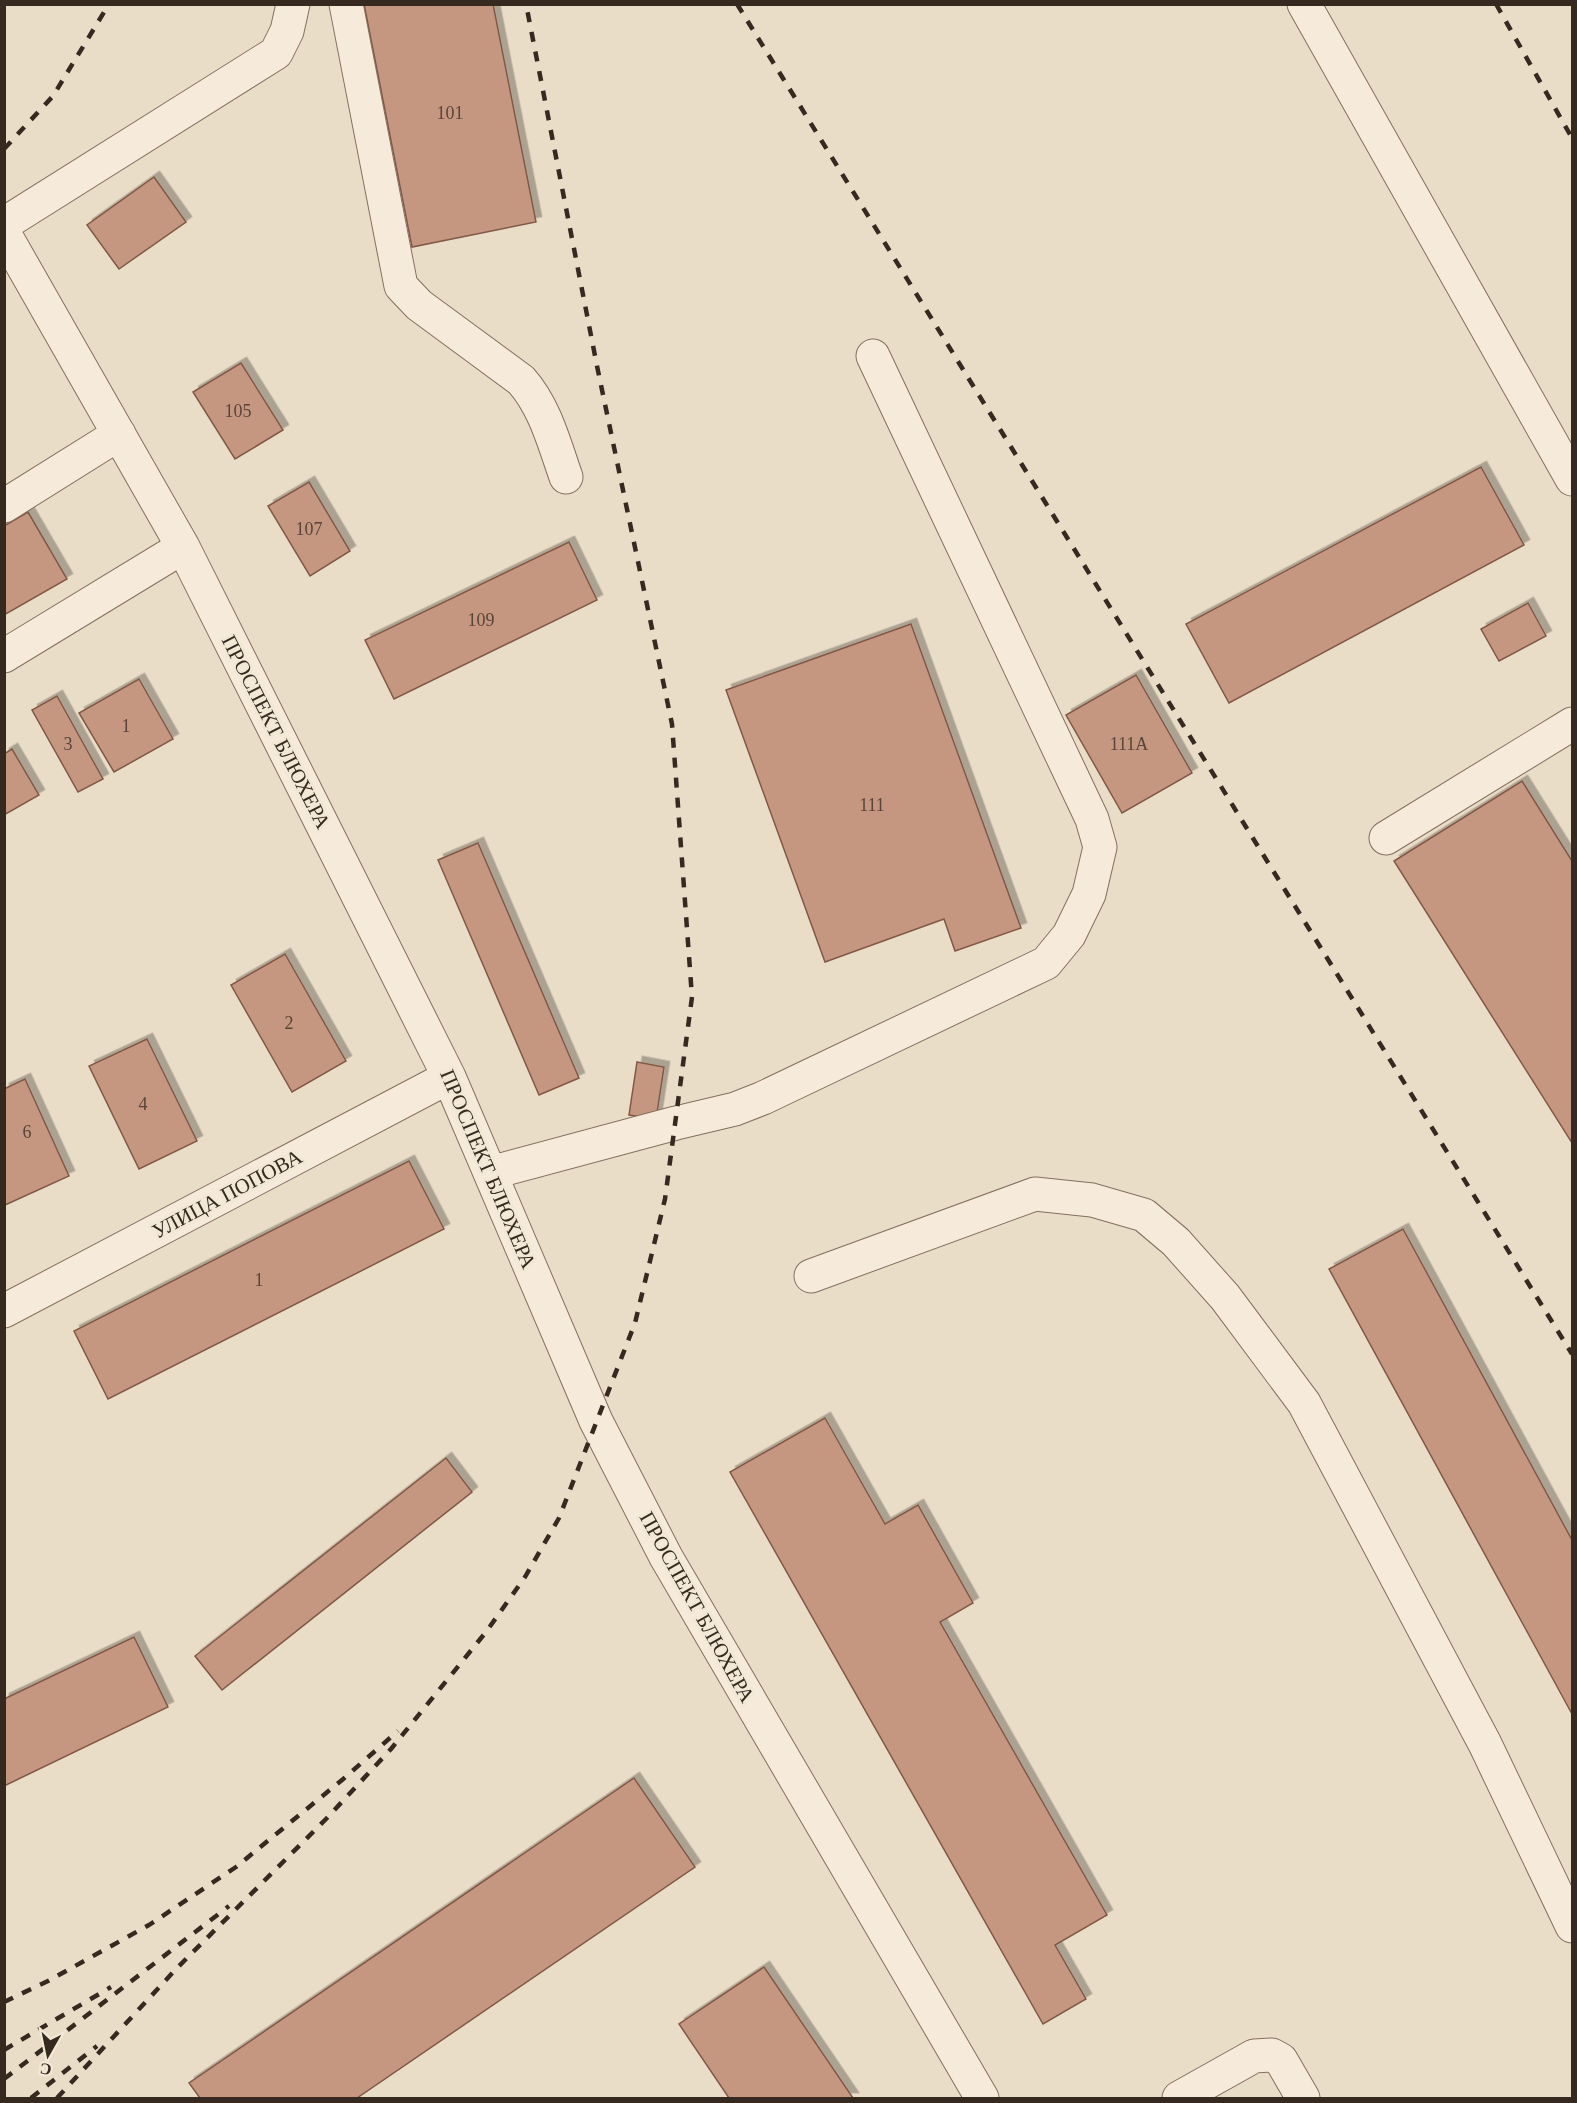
<svg xmlns="http://www.w3.org/2000/svg" width="1577" height="2103" font-family="Georgia,serif">
  <style>
    .building { fill: #c59781; stroke: #815946; stroke-width: 1.5; filter: url(#shadow) }
    .lines { fill: none; stroke-linecap: round; stroke-linejoin: round }
    .minor-casing { stroke: #846f5e; stroke-width: 35 }
    .minor { stroke: #f6ebda; stroke-width: 33 }
    .rail { stroke: #362920; stroke-width: 4.5; stroke-dasharray: 10 10; stroke-linecap: butt }
    .labels { text-anchor: middle; stroke-width: 6; stroke-linejoin: round; paint-order: stroke }
    .number-label { font-size: 18px; fill: #5a4438 }
    .street-label { font-size: 21px; fill: #362920; stroke: #f2e8d6 }
  </style>
  <defs>
    <filter id="shadow"><feDropShadow dx="5.5" dy="-5.5" stdDeviation="0" flood-color="#0004"/></filter>
  </defs>
  <rect width="100%" height="100%" fill="#eaddc7"/>
  <path class="building" d="M 364,4 L 493,4 L 536,222 L 412,247 Z
    M 154,177 L 186,222 L 119,269 L 87,225 Z
    M 241,363 L 283,430 L 235,459 L 193,392 Z
    M 1481,467 L 1524,545 L 1229,703 L 1186,624 Z
    M 309,482 L 350,551 L 310,576 L 268,506 Z
    M 28,512 L 67,579 L 4,615 L 4,526 Z
    M 569,542 L 597,600 L 394,699 L 365,640 Z
    M 1528,603 L 1546,636 L 1499,661 L 1481,629 Z
    M 911,624 L 1021,928 L 955,951 L 944,919 L 825,962 L 726,690 Z
    M 1136,675 L 1192,773 L 1122,813 L 1066,715 Z
    M 139,679 L 173,739 L 114,772 L 79,713 Z
    M 57,696 L 103,779 L 78,792 L 32,710 Z
    M 12,749 L 39,795 L 4,815 L 4,754 Z
    M 1522,781 L 1572,861 L 1572,1143 L 1394,861 Z
    M 478,843 L 579,1078 L 539,1095 L 438,860 Z
    M 285,954 L 346,1061 L 292,1092 L 231,985 Z
    M 147,1039 L 197,1141 L 139,1169 L 89,1066 Z
    M 637,1062 L 664,1067 L 656,1119 L 629,1115 Z
    M 25,1079 L 69,1176 L 5,1205 L 4,1089 Z
    M 409,1161 L 444,1229 L 108,1399 L 74,1331 Z
    M 1403,1229 L 1572,1540 L 1572,1714 L 1329,1269 Z
    M 825,1418 L 885,1524 L 918,1505 L 973,1603 L 940,1622 L 1107,1915 L 1055,1945 L 1086,1999 L 1043,2024 L 730,1472 Z
    M 446,1458 L 472,1492 L 222,1690 L 195,1656 Z
    M 134,1637 L 168,1707 L 4,1786 L 4,1699 Z
    M 634,1778 L 695,1867 L 357,2098 L 200,2098 L 189,2083 Z
    M 764,1967 L 853,2098 L 729,2098 L 679,2024 Z"/>
  <g class="lines">
    <g class="minor-casing">
      <path id="minor" d="M 346,4 L 401,286 L 419,305 L 521,380 C 545,407 554,443 566,477
        M 1304,4 L 1572,479
        M 4,224 L 276,53 L 287,31 L 293,4
        M 4,233 L 183,547 L 449,1077 L 596,1421 L 666,1557 L 982,2098
        M 4,506 L 119,434
        M 4,656 L 183,547
        M 1386,838 L 1572,724
        M 490,1173 L 676,1123 L 735,1109 L 763,1098 L 1046,963 L 1069,935 L 1089,894 L 1100,847 L 1092,819 L 873,356
        M 811,1276 L 1035,1194 L 1092,1200 L 1144,1215 L 1176,1242 L 1225,1297 L 1304,1403 L 1485,1744 L 1572,1926
        M 4,1311 L 449,1077
        M 1179,2098 L 1254,2056 L 1272,2055 L 1281,2060 L 1303,2098"/>
    </g>
    <use href="#minor" class="minor"/>
    <path class="rail" d="M 737,4 L 1572,1354
      M 1496,4 L 1572,138
      M 4,149 L 53,96 L 109,4
      M 4,2002 L 48,1981 L 149,1925 L 236,1867 L 342,1780 L 398,1731
      M 4,2050 L 111,1987
      M 4,2079 L 229,1906
      M 31,2098 L 97,2046
      M 57,2098 L 177,1968 L 326,1819 L 391,1749 L 486,1632 L 525,1577 L 559,1518 L 635,1323 L 665,1199 L 692,997 L 672,724 L 597,366 L 526,4"/>
  </g>
  <g class="labels">
    <g class="number-label">
      <text x="450" y="119">101</text>
      <text x="238" y="417">105</text>
      <text x="309" y="535">107</text>
      <text x="481" y="626">109</text>
      <text x="126" y="732">1</text>
      <text x="68" y="750">3</text>
      <text x="1129" y="750">111А</text>
      <text x="872" y="811">111</text>
      <text x="289" y="1029">2</text>
      <text x="143" y="1110">4</text>
      <text x="27" y="1138">6</text>
      <text x="259" y="1286">1</text>
    </g>
    <g class="street-label">
      <text transform="translate(276 732) rotate(63)" y="7">ПРОСПЕКТ БЛЮХЕРА</text>
      <text transform="translate(488 1169) rotate(67)" y="7">ПРОСПЕКТ БЛЮХЕРА</text>
      <text transform="translate(227 1194) rotate(-28)" y="7">УЛИЦА ПОПОВА</text>
      <text transform="translate(697 1607) rotate(61)" y="7">ПРОСПЕКТ БЛЮХЕРА</text>
    </g>
  </g>
  <rect width="1577" height="2103" fill="none" stroke="#362920" stroke-width="12"/>
  <g transform="translate(48 2055) rotate(189)" stroke="#f2e8d6" stroke-width="4.5" paint-order="stroke">
  <path d="M0-4.5L10 22L0 15L-10 22Z" fill="#362920"/>
  <text y="-9" font-size="16" font-weight="bold" text-anchor="middle" fill="#362920">С</text>
  </g>
</svg>
